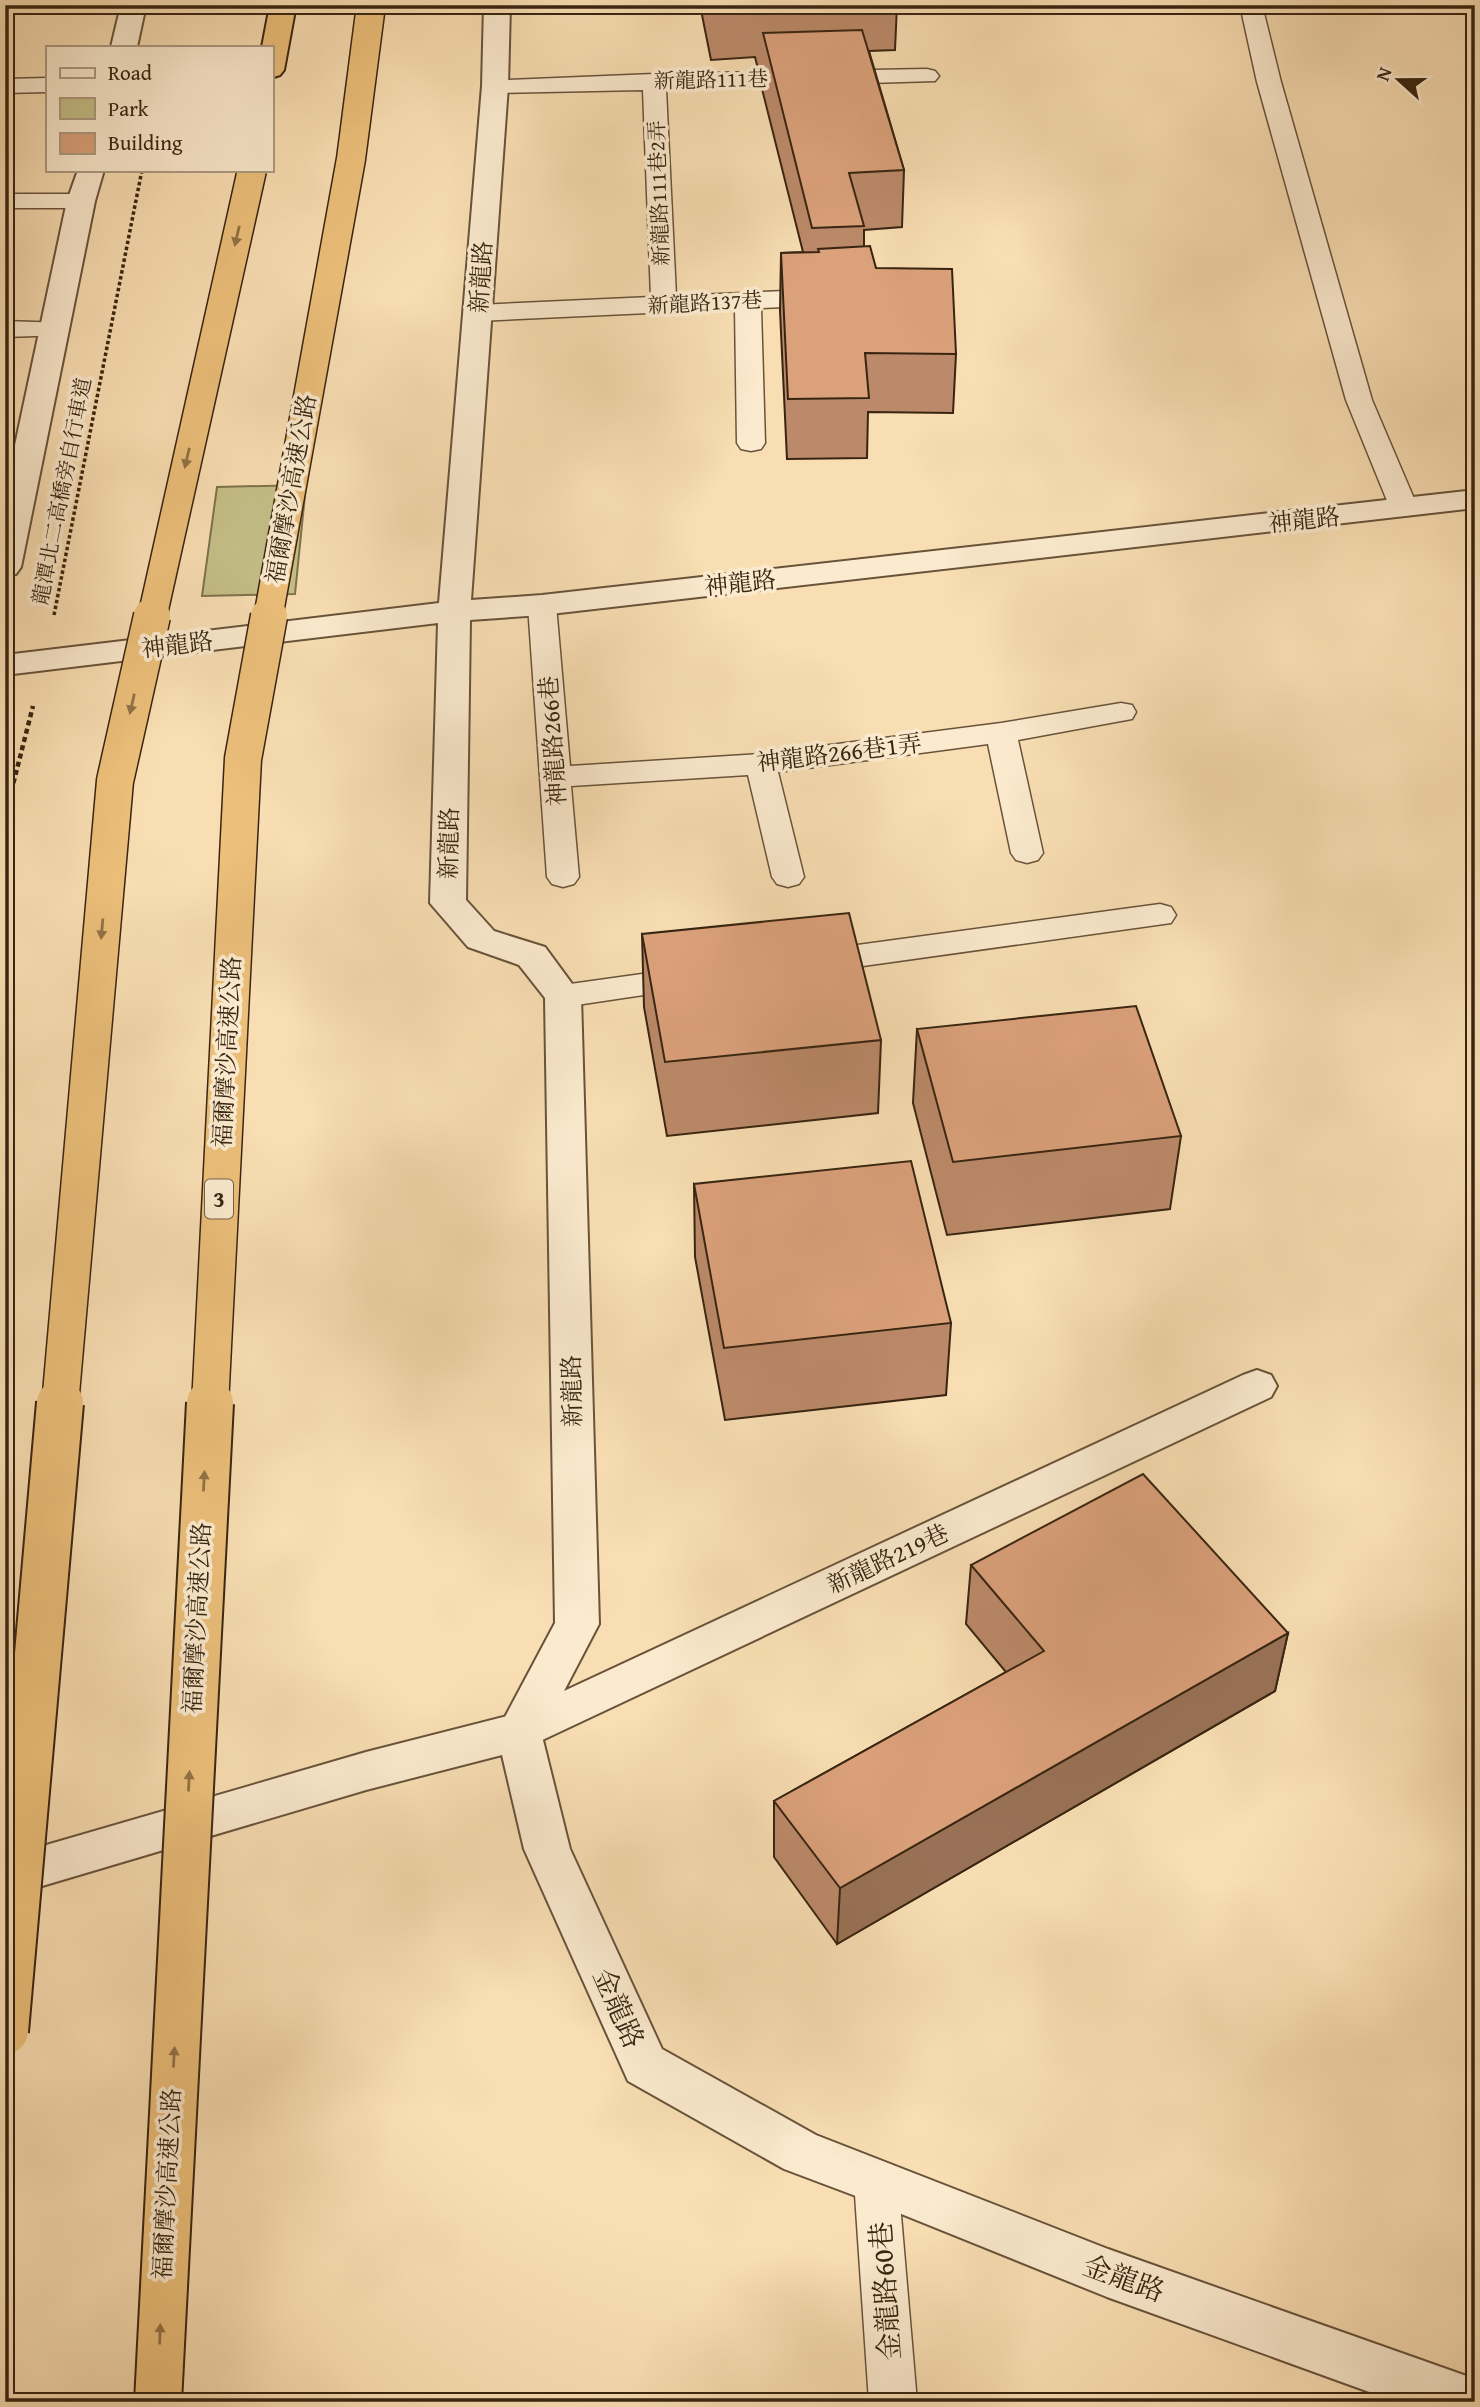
<svg xmlns="http://www.w3.org/2000/svg" width="1480" height="2407" font-family="'Gentium Book Plus','Noto Serif TC',serif">
  <style>
    .green { fill: #c5bf88; stroke: #7e724c; stroke-width: 2 }
    .lines { fill: none; stroke-linecap: round; stroke-linejoin: round }
    .service-casing { stroke: #68533a; stroke-width: 3 }
    .minor-casing { stroke: #68533a; stroke-width: 4 }
    .tertiary-casing { stroke: #68533a; stroke-width: 4 }
    .motorway-casing { stroke: #382511; stroke-width: 4 }
    .path-far1 { stroke: #382511; stroke-width: 3.5; stroke-dasharray: 3.5 2.5; stroke-linecap: butt }
    .path { stroke: #382511; stroke-width: 4.5; stroke-dasharray: 5 3.5; stroke-linecap: butt }
    .service { fill: #fbeace; fill-rule: evenodd }
    .minor { fill: #fbeace; fill-rule: evenodd }
    .tertiary { fill: #fbeace; fill-rule: evenodd }
    .motorway { fill: #ecbf7a; fill-rule: evenodd }
    .motorway-bridge-far2-casing { stroke: #382511; stroke-width: 31; stroke-linecap: butt }
    .motorway-bridge-far1-casing { stroke: #382511; stroke-width: 39; stroke-linecap: butt }
    .motorway-bridge-casing { stroke: #382511; stroke-width: 50; stroke-linecap: butt }
    .motorway-bridge-far2 { stroke: #ecbf7a; stroke-width: 28 }
    .motorway-bridge-far1 { stroke: #ecbf7a; stroke-width: 36 }
    .motorway-bridge { stroke: #ecbf7a; stroke-width: 46 }
    .wall { fill: #bc8a6a; stroke: #382511; stroke-width: 2 }
    .shaded-wall { fill: #997156; stroke: #382511; stroke-width: 2 }
    .building { fill: #dba17b; stroke: #382511; stroke-width: 2 }
    .oneway { fill: #927246 }
    .labels { text-anchor: middle; stroke-width: 7; stroke-linejoin: round; paint-order: stroke }
    .far-street-label { font-size: 21px; fill: #382511; stroke: #fbeace }
    .shield { fill: #fbeace; stroke: #72604a; stroke-width: 2 }
    .shield-label { font-size: 23px; font-weight: bold; fill: #382511 }
    .street-label { font-size: 24px; fill: #382511; stroke: #fbeace }
    .near-street-label { font-size: 28px; fill: #382511; stroke: #fbeace }
  </style>
  <rect width="100%" height="100%" fill="#f9deb3"/>
  <filter id="stains"><feTurbulence type="fractalNoise" baseFrequency=".00286" numOctaves="4"/><feColorMatrix values="0 0 0 0 .2 0 0 0 0 .09 0 0 0 0 .02 0 0 0 .5 -.17"/></filter>
  <radialGradient id="worn" r=".72"><stop offset=".6" stop-color="#630" stop-opacity="0"/><stop offset="1" stop-color="#630" stop-opacity=".3"/></radialGradient>
  <path class="green" d="M 306,485 L 295,594 L 202,596 L 217,487 Z"/>
  <g class="lines">
    <g class="service-casing">
      <path id="service" d="M 1240,5 L 1262,5 L 1281,82 L 1372,400 L 1418,508 L 1414,514 L 1404,516 L 1394,514 L 1390,508 L 1346,400 L 1257,82 Z
        M 927,69 L 935,71 L 939,76 L 935,81 L 666,89 L 676,296 L 828,289 L 837,292 L 841,297 L 837,302 L 828,305 L 761,308 L 765,443 L 761,449 L 751,451 L 741,449 L 737,443 L 735,309 L 478,321 L 469,319 L 465,313 L 469,307 L 478,305 L 651,297 L 643,90 L 495,93 L 487,91 L 483,86 L 487,81 L 654,74 Z
        M 47,78 L 47,92 L 5,93 L 5,79 Z
        M 5,194 L 81,194 L 90,196 L 93,201 L 90,206 L 81,208 L 5,208 Z
        M 5,321 L 65,323 L 69,329 L 65,335 L 5,337 Z
        M 542,596 L 552,599 L 556,605 L 570,766 L 761,754 L 1001,723 L 1121,703 L 1132,705 L 1136,712 L 1132,719 L 1121,721 L 1018,740 L 1043,853 L 1038,860 L 1027,863 L 1016,860 L 1011,853 L 988,744 L 778,772 L 804,877 L 799,884 L 788,887 L 777,884 L 772,877 L 748,775 L 571,786 L 579,877 L 574,884 L 563,887 L 552,884 L 547,877 L 528,605 L 532,599 Z
        M 1160,904 L 1171,907 L 1176,915 L 1171,923 L 813,973 L 801,970 L 797,962 L 801,954 L 813,951 Z
        M 692,967 L 704,970 L 708,978 L 704,986 L 563,1007 L 551,1004 L 547,996 L 551,988 L 563,985 Z
        M 876,2159 L 892,2165 L 898,2180 L 917,2402 L 869,2402 L 854,2180 L 860,2165 Z"/>
    </g>
    <g class="minor-casing">
      <path id="minor" d="M 484,5 L 510,5 L 508,86 L 471,600 L 542,595 L 1475,490 L 1475,508 L 542,615 L 470,620 L 466,900 L 494,931 L 545,947 L 581,996 L 599,1624 L 564,1691 L 1243,1375 L 1257,1370 L 1271,1375 L 1277,1386 L 1271,1397 L 519,1751 L 503,1745 L 497,1732 L 555,1623 L 545,998 L 519,965 L 468,947 L 430,903 L 438,623 L 5,675 L 5,655 L 439,603 L 482,86 Z"/>
    </g>
    <g class="tertiary-casing">
      <path id="tertiary" d="M 121,5 L 146,5 L 137,47 L 111,47 Z
        M 78,170 L 104,170 L 95,201 L 21,567 L 16,574 L 5,576 L 5,492 L 67,201 Z
        M 519,1713 L 535,1719 L 541,1732 L 570,1849 L 662,2049 L 816,2135 L 1108,2249 L 1475,2379 L 1475,2402 L 1397,2402 L 1107,2297 L 869,2201 L 784,2169 L 628,2081 L 524,1849 L 502,1755 L 366,1790 L 5,1897 L 5,1857 L 366,1752 Z"/>
    </g>
    <g class="motorway-casing">
      <path id="motorway" d="M 270,5 L 296,5 L 284,70 L 280,75 L 271,78 L 271,47 L 262,47 Z"/>
    </g>
    <path class="path-far1" d="M 54,615 L 142,170"/>
    <path class="path" d="M 5,816 L 33,706"/>
    <use href="#service" class="service"/>
    <use href="#minor" class="minor"/>
    <use href="#tertiary" class="tertiary"/>
    <use href="#motorway" class="motorway"/>
    <g class="motorway-bridge-far2-casing">
      <path id="motorway-bridge-far2" d="M 152,618 L 252,170
        M 268,618 L 351,159 L 371,5"/>
    </g>
    <g class="motorway-bridge-far1-casing">
      <path id="motorway-bridge-far1" d="M 60,1405 L 115,781 L 152,616
        M 210,1405 L 243,759 L 269,616"/>
    </g>
    <g class="motorway-bridge-casing">
      <path id="motorway-bridge" d="M 5,2031 L 60,1403
        M 158,2402 L 210,1403"/>
    </g>
    <use href="#motorway-bridge-far2" class="motorway-bridge-far2"/>
    <use href="#motorway-bridge-far1" class="motorway-bridge-far1"/>
    <use href="#motorway-bridge" class="motorway-bridge"/>
  </g>
  <path class="wall" d="M 700,5 L 897,5 L 895,50 L 869,51 L 904,170 L 902,227 L 864,230 L 864,247 L 876,268 L 956,354 L 953,413 L 868,412 L 867,458 L 787,459 L 780,311 L 781,253 L 803,252 L 762,89 L 763,69 L 758,69 L 755,57 L 711,60 Z
    M 642,934 L 881,1040 L 878,1113 L 667,1136 L 644,1007 Z
    M 917,1029 L 1181,1136 L 1170,1209 L 947,1235 L 913,1103 Z
    M 694,1184 L 951,1323 L 946,1395 L 725,1420 L 695,1257 Z
    M 971,1565 L 1288,1633 L 1275,1691 L 837,1944 L 774,1857 L 774,1801 L 1006,1672 L 966,1624 Z"/>
  <path class="shaded-wall" d="M 1288,1633 L 1275,1691 L 837,1944 L 840,1888 Z"/>
  <path class="building" d="M 862,30 L 904,170 L 849,173 L 864,226 L 812,228 L 763,33 Z
    M 870,246 L 876,268 L 952,269 L 956,354 L 865,353 L 869,398 L 788,399 L 781,253 L 819,252 L 818,249 Z
    M 849,913 L 881,1040 L 665,1062 L 642,934 Z
    M 1136,1006 L 1181,1136 L 953,1162 L 917,1029 Z
    M 911,1161 L 951,1323 L 724,1348 L 694,1184 Z
    M 1143,1474 L 1288,1633 L 840,1888 L 774,1801 L 1044,1651 L 971,1565 Z"/>
  <defs><path id="oneway-solid" d="M-6-.8H1V-3.2L6.5 0L1 3.2V.8H-6Z" transform="scale(1.75)"/></defs>
  <g class="oneway">
    <use href="#oneway-solid" transform="translate(237 236) rotate(103)"/>
    <use href="#oneway-solid" transform="translate(187 458) rotate(103)"/>
    <use href="#oneway-solid" transform="translate(132 704) rotate(103)"/>
    <use href="#oneway-solid" transform="translate(102 929) rotate(95)"/>
    <use href="#oneway-solid" transform="translate(204 1481) rotate(-87)"/>
    <use href="#oneway-solid" transform="translate(189 1781) rotate(-87)"/>
    <use href="#oneway-solid" transform="translate(174 2057) rotate(-87)"/>
    <use href="#oneway-solid" transform="translate(160 2334) rotate(-88)"/>
  </g>
  <g class="labels">
    <g class="far-street-label">
      <text transform="translate(711 80) rotate(-1)" y="7">新龍路111巷</text>
      <text transform="translate(659 193) rotate(-92)" y="7">新龍路111巷2弄</text>
      <text transform="translate(705 303) rotate(-3)" y="7">新龍路137巷</text>
      <text transform="translate(62 491) rotate(-79)" y="7">龍潭北二高橋旁自行車道</text>
    </g>
    <rect class="shield" x="205" y="1179.5" width="28" height="39" rx="5"/>
    <g class="shield-label">
      <text x="219" y="1207">3</text>
    </g>
    <g class="street-label">
      <text transform="translate(481 277) rotate(-86)" y="8">新龍路</text>
      <text transform="translate(291 489) rotate(-80)" y="8">福爾摩沙高速公路</text>
      <text transform="translate(1304 520) rotate(-6)" y="8">神龍路</text>
      <text transform="translate(740 583) rotate(-6)" y="8">神龍路</text>
      <text transform="translate(177 645) rotate(-7)" y="8">神龍路</text>
      <text transform="translate(553 741) rotate(-94)" y="8">神龍路266巷</text>
      <text transform="translate(839 753) rotate(-7)" y="8">神龍路266巷1弄</text>
      <text transform="translate(449 843) rotate(-89)" y="8">新龍路</text>
      <text transform="translate(227 1052) rotate(-87)" y="8">福爾摩沙高速公路</text>
      <text transform="translate(572 1391) rotate(-91)" y="8">新龍路</text>
      <text transform="translate(888 1559) rotate(-25)" y="8">新龍路219巷</text>
      <text transform="translate(197 1618) rotate(-87)" y="8">福爾摩沙高速公路</text>
      <text transform="translate(167 2184) rotate(-87)" y="8">福爾摩沙高速公路</text>
    </g>
    <g class="near-street-label">
      <text transform="translate(619 2008) rotate(66)" y="10">金龍路</text>
      <text transform="translate(1124 2278) rotate(20)" y="10">金龍路</text>
      <text transform="translate(885 2291) rotate(-94)" y="10">金龍路60巷</text>
    </g>
  </g>
  <rect width="1480" height="2407" fill="none" stroke="#f9deb3" stroke-width="28"/>
  <rect x="7" y="7" width="1466" height="2393" fill="none" stroke="#382511" stroke-width="3.5"/>
  <rect x="14" y="14" width="1452" height="2379" fill="none" stroke="#382511" stroke-width="2"/>
  <rect x="46" y="46" width="228" height="126" fill="#fbeace" stroke="#ad9b82" stroke-width="2"/>
  <rect x="60" y="68" width="35" height="10" fill="#fbeace" stroke="#ad9b82" stroke-width="2"/>
  <text x="108" y="80" font-size="21" fill="#382511">Road</text>
  <rect x="60" y="98" width="35" height="21" fill="#c5bf88" stroke="#ad9b82" stroke-width="2"/>
  <text x="108" y="116" font-size="21" fill="#382511">Park</text>
  <rect x="60" y="133" width="35" height="21" fill="#dba17b" stroke="#ad9b82" stroke-width="2"/>
  <text x="108" y="150" font-size="21" fill="#382511">Building</text>
  <g transform="translate(1399 80) rotate(291)" stroke="#fbeace" stroke-width="5" paint-order="stroke">
  <path d="M0-5L12 26L0 18L-12 26Z" fill="#382511"/>
  <text y="-10" font-size="19" font-weight="bold" text-anchor="middle" fill="#382511">N</text>
  </g>
  <rect width="100%" height="100%" filter="url(#stains)"/>
  <rect width="100%" height="100%" fill="url(#worn)"/>
</svg>
